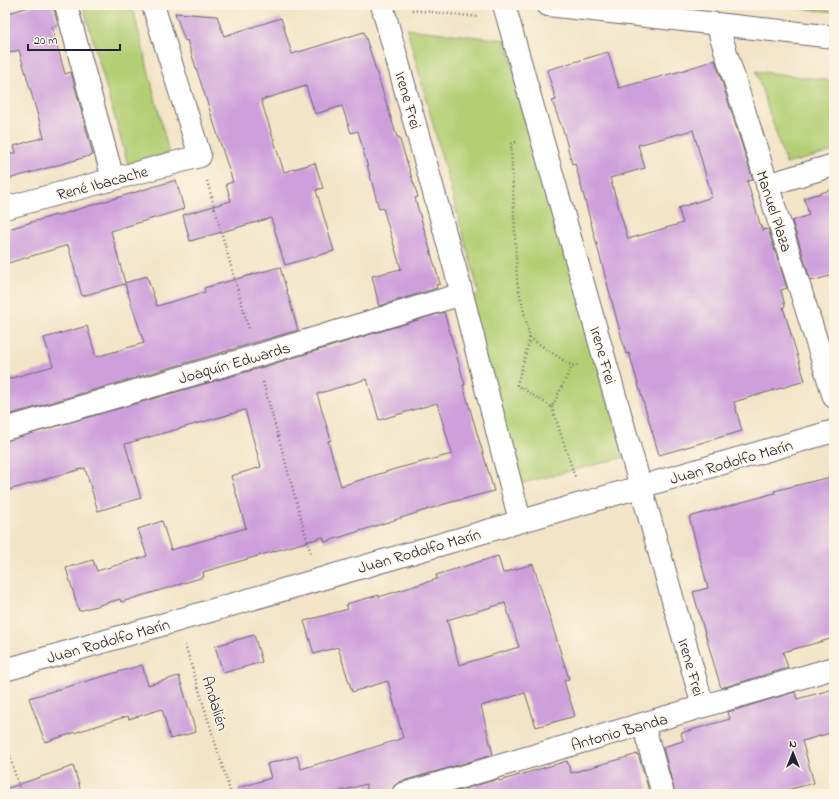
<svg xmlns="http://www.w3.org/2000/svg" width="839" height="799" font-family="'Indie Flower',sans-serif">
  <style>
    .green { fill: #b3ce73; stroke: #6a7857 }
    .building { fill: #cd9fdb; fill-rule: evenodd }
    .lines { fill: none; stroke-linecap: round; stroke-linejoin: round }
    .street-casing { stroke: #6b666c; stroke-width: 24 }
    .secondary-casing { stroke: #6b666c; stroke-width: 24 }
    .path { stroke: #6b666c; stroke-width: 2.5; stroke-dasharray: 1 3; stroke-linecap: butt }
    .street { stroke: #fff; stroke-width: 22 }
    .secondary { stroke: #fff; stroke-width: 22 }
    .labels { text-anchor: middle; stroke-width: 3; stroke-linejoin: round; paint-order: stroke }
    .street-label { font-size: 16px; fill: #22223b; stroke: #fcf5e5 }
  </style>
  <rect width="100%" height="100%" fill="#fcf5e5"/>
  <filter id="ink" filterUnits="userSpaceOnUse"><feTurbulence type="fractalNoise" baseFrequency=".025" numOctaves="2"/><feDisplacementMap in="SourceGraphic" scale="8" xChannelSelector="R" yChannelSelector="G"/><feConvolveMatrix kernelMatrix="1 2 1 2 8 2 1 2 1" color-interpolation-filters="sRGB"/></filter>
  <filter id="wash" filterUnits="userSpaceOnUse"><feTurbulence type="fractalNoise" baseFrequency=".012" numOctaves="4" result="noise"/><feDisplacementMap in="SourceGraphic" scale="16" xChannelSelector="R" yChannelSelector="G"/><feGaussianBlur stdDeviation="0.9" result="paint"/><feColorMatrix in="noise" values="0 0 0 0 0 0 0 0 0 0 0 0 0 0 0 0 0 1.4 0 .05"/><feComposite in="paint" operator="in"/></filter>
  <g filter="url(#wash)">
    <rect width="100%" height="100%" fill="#f3e4c7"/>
    <path class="green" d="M 83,5 L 132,5 L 169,153 L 128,164 Z
      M 772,5 L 834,5 L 834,12 Z
      M 407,29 L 506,40 L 625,457 L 515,485 L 468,304 L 479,293 Z
      M 756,71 L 834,81 L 834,151 L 786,164 Z"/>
    <g id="blocks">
      <path class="building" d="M 36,5 L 53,5 L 58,25 L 52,27 L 65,74 L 71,72 L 93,155 L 5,180 L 5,154 L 16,153 L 14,146 L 44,137 L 19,50 L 5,54 L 5,14 Z
        M 175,13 L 217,16 L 224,36 L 281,18 L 292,54 L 364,32 L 397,137 L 399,137 L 418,197 L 415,198 L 440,284 L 436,285 L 437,288 L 379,306 L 372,276 L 401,269 L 383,208 L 379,209 L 358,131 L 351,133 L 342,106 L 315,114 L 306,86 L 261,100 L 284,172 L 315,163 L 323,188 L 316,190 L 334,251 L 285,265 L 271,218 L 190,241 L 183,215 L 231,201 L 226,184 L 233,182 L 187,40 L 185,41 Z
        M 608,52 L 619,88 L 681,71 L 715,60 L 753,180 L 747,181 L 762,230 L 768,229 L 787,288 L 781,290 L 785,306 L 783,307 L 805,381 L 734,402 L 742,431 L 659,455 L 629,353 L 626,354 L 575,163 L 572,164 L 564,133 L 552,101 L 556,100 L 547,70 ZM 693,130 L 712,197 L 678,208 L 683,223 L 628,239 L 610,178 L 645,168 L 638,145 Z
        M 176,180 L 184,209 L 111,231 L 125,283 L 147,276 L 157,306 L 205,292 L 204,288 L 280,267 L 298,330 L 5,416 L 5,380 L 53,366 L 44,338 L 87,326 L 96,357 L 144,343 L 125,284 L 82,296 L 68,245 L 5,264 L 5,230 L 56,215 L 56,216 Z
        M 834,189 L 834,275 L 811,281 L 792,221 L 809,215 L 804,198 Z
        M 444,312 L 465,385 L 463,385 L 494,491 L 448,503 L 325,542 L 323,537 L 203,572 L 204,577 L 121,602 L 120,599 L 79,611 L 66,568 L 93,560 L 97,571 L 147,556 L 138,529 L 162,521 L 171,550 L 246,528 L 231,476 L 261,467 L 245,410 L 125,444 L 141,498 L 98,511 L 85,468 L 5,491 L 5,441 L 260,368 ZM 367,379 L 379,420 L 437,403 L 452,454 L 395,469 L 341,486 L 328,441 L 331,440 L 317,394 Z
        M 834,476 L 834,638 L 783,652 L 788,668 L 721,688 L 693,592 L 708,588 L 689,517 L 775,493 L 774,491 Z
        M 498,556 L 503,573 L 533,564 L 569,679 L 564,681 L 575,716 L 536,727 L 525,693 L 481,706 L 493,755 L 399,782 L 394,786 L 391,794 L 368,794 L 366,784 L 331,794 L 239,794 L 238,788 L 271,778 L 267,764 L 297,756 L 301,769 L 331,760 L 331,761 L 403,738 L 388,681 L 352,692 L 338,647 L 314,654 L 304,621 L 348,609 L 346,604 L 379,595 L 379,597 L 437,579 L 436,575 ZM 505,603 L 519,647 L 459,665 L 447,620 Z
        M 254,635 L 262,662 L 223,673 L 215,646 Z
        M 142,665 L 148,685 L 179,676 L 196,732 L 170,739 L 162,709 L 129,719 L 128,716 L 45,742 L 29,698 Z
        M 834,689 L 834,732 L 802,741 L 814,783 L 771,794 L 675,794 L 663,747 L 683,741 L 681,733 L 730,719 L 728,712 L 795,692 L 797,699 Z
        M 638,754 L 650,794 L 448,794 L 498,779 L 499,781 L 567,761 L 571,773 Z
        M 73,766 L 82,794 L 5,794 L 5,789 Z"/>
    </g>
  </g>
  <g filter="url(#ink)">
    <use href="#blocks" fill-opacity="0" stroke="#6b666c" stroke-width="1"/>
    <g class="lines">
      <g class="street-casing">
        <path id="street" d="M 66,5 L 113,179
          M 382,5 L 462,294 L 520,521
          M 504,5 L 703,706
          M 717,24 L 834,397
          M 767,185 L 834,165
          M 5,208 L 200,156 L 153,5
          M 5,429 L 256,356 L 462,294
          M 5,670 L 834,431
          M 643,724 L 663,794
          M 403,794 L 834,668"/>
      </g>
      <g class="secondary-casing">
        <path id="secondary" d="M 548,5 L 834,37"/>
      </g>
      <path class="path" d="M 412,10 L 479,17
        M 516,142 L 511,144 L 517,281 L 530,338 L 572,366 L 578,364
        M 207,181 L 249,330
        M 530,338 L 517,385 L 552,407 L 572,366
        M 263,382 L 311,554
        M 552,407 L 575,477
        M 185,645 L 231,794
        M 5,740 L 21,794"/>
      <use href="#street" class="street"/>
      <use href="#secondary" class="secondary"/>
    </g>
  </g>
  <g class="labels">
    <g class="street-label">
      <text transform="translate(409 100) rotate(74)" y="6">Irene Frei</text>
      <text transform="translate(102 182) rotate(-15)" y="6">René Ibacache</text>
      <text transform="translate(775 211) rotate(72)" y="6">Manuel Plaza</text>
      <text transform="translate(604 355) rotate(74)" y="6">Irene Frei</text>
      <text transform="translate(234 362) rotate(-16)" y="6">Joaquín Edwards</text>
      <text transform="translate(731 461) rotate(-16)" y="6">Juan Rodolfo Marín</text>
      <text transform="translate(419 550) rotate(-16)" y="6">Juan Rodolfo Marín</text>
      <text transform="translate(108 640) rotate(-16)" y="6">Juan Rodolfo Marín</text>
      <text transform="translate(692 667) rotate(74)" y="6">Irene Frei</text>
      <text transform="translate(216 703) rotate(73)" y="6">Andalién</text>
      <text transform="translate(619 731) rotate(-16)" y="6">Antonio Banda</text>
    </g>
  </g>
  <rect width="839" height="799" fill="none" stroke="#fcf5e5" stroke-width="20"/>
  <g transform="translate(793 753)" stroke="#fcf5e5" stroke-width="3" paint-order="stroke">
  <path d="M0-3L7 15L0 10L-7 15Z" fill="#22223b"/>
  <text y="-6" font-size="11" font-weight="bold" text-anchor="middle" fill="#22223b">N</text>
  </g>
  <path d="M28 44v6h92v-6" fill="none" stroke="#22223b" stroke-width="2"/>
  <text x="34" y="44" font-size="12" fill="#22223b" stroke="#fcf5e5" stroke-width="3" paint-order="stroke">20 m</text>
</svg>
